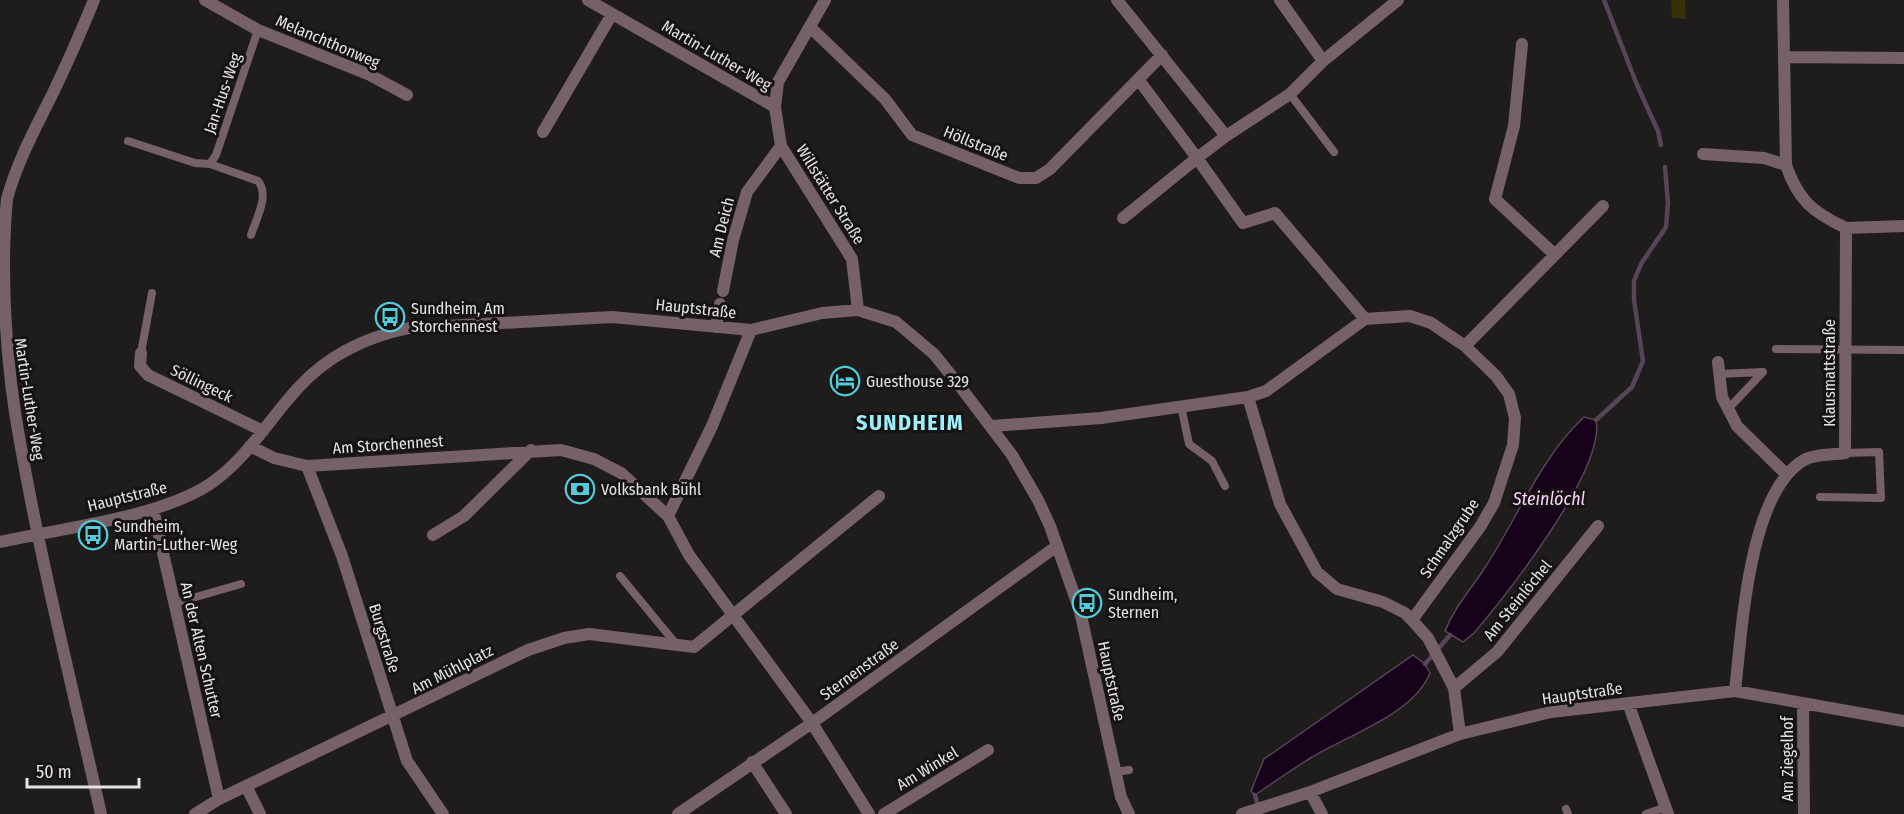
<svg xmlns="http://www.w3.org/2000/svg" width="1904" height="814" font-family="'Fira Sans Condensed',sans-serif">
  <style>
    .green { fill: #373205 }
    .water { fill: #17011b; stroke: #554557; stroke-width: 1.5 }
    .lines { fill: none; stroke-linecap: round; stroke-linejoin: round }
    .stream { stroke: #554557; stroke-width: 4.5 }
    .service { stroke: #776168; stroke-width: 8 }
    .minor { stroke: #776168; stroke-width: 12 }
    .labels { text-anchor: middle; stroke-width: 6; stroke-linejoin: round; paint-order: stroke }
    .street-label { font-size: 16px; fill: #e5e3e3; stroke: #161313 }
    .poi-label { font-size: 16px; fill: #e5e3e3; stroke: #161313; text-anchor: start }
    .water-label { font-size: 18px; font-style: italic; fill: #fbd1ff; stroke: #161313 }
    .district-label { font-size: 22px; font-weight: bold; letter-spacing: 1.5px; fill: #9feffa; stroke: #161313 }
  </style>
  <rect width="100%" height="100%" fill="#1f1c1c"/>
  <path class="green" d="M 1671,0 L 1685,0 L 1686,19 L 1672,18 Z"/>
  <path class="water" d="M 1584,417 L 1596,420 C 1606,469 1507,594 1474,633 L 1463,642 L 1445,631 C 1455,606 1472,588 1486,566 C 1518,517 1541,457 1584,417 Z
    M 1413,655 L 1425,664 L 1430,673 C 1414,714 1348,735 1312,757 C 1293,769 1274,782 1255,795 L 1251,791 L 1264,759 Z"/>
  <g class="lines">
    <path class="stream" d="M 1604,0 L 1637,85 L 1658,131 L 1661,145
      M 1596,420 L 1632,387 L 1643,361 L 1634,300 L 1634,281 L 1641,264 L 1666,227 L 1668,203 L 1665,167
      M 1425,664 L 1450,635
      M 1255,795 L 1258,806"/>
    <path class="service" d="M 1290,94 L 1334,152
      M 128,141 L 195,163 L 210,164 L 216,155 L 258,30
      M 210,164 L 258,181 C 270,195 256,219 251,235
      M 1776,349 L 1904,350
      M 141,353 L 152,293
      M 1719,374 L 1763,372 L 1728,409
      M 1181,406 L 1189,444 L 1212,461 L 1225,486
      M 1820,497 L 1881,498 L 1879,452 L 1845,453
      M 620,576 L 676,644
      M 175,603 L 241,584
      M 1115,772 L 1129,770
      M 1566,809 L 1568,814
      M 1646,814 L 1666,807"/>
    <path class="minor" d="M 94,0 C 81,32 67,64 52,95 C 35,129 17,162 7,199 C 0,273 6,368 20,442 C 42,567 73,690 101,814
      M 205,0 L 258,30 L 370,75 L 407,95
      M 588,0 L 775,107
      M 825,0 L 778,82 L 775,107 L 781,146 L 852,259 L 858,310
      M 1117,0 L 1226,136
      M 1280,0 L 1323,61
      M 810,27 L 885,99 L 912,135 L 1019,178 L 1036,178 L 1050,169 L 1162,55
      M 1522,44 L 1514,126 L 1495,199 L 1555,255
      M 1784,57 L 1904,58
      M 1138,79 L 1197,158 L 1226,136 L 1290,94 L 1323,61 L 1398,0
      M 543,132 L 612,14
      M 1703,154 L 1764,158 L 1786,165
      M 1123,218 L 1197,158 L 1243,223 L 1275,213 L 1365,319
      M 1846,228 L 1904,226
      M 723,291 L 733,240 L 747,192 L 781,146
      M 716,327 L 720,304
      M 1465,346 L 1603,206
      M 141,353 L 140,366 L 148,375 L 263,431
      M 1718,362 L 1722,397 L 1737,426 L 1786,474
      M 1248,397 L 1280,504 L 1317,572 L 1337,589 L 1383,602 L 1405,613 L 1412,620 L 1428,638 L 1454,688 L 1460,734
      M 992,426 L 1101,418 L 1248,397 L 1266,391 L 1365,319 L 1410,316 L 1431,323 L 1465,346 L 1496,376 L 1509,394 L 1515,418 L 1513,445 L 1494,503 L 1480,527 L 1412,620
      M 250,446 L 274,458 L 307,466 L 561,450 L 594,459 L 621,473 L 668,516 L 689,555 L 812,723 L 869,814
      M 307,466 L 342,556 L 407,761 L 443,814
      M 153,509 L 219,799
      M 668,516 L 712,426 L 751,330
      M 433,535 L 464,516 L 531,450
      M 0,542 C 62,528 158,518 210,484 C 247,459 269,419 299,387 C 329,354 366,337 409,328 L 612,317 L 751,330 L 822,313 L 858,310 L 896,322 L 934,354 L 959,385 L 1012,455 L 1038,500 L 1050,526 L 1080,611 L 1121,797 L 1129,814
      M 1454,688 L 1497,652 L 1598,526
      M 1735,691 C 1742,631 1748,493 1804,460 C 1814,454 1833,455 1845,453 L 1846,228 C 1812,212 1798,200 1786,165 L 1783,0
      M 1628,703 L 1668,814
      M 1803,703 L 1804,814
      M 752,762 L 786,814
      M 246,786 L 260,814
      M 1310,792 L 1322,814
      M 195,814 L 219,799 L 528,650 L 564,638 L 589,634 L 694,647 L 879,496
      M 678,814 L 812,723 L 1057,546
      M 884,814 L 988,750
      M 1242,814 L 1310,792 L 1460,734 L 1551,712 L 1735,691 L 1904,721"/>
  </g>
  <defs>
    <g id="bus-ring" transform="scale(1.5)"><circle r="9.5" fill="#161313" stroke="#53cbda" stroke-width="1.5"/><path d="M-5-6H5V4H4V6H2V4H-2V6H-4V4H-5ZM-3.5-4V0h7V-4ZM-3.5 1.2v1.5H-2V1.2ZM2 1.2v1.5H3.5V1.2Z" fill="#53cbda"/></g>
    <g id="hotel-ring" transform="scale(1.5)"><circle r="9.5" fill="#161313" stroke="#53cbda" stroke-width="1.5"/><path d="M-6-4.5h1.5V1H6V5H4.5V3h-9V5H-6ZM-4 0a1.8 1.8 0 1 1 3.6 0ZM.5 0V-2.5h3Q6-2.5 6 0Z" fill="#53cbda"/></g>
    <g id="bank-ring" transform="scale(1.5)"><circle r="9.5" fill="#161313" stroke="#53cbda" stroke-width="1.5"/><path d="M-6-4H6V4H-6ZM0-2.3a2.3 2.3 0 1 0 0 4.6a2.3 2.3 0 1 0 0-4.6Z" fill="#53cbda"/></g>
  </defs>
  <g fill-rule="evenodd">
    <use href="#bus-ring" x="390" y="317"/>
    <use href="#hotel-ring" x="845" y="381"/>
    <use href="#bank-ring" x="580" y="489"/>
    <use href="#bus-ring" x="93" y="535"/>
    <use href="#bus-ring" x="1087" y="603"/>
  </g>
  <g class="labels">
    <g class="street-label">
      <text transform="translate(328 41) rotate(23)" y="6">Melanchthonweg</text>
      <text transform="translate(717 55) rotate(30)" y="6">Martin-Luther-Weg</text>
      <text transform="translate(222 93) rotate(-71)" y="6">Jan-Hus-Weg</text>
      <text transform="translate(976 143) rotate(22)" y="6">Höllstraße</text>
      <text transform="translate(831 194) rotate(58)" y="6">Willstätter Straße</text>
      <text transform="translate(721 227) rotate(-76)" y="6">Am Deich</text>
      <text transform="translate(696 308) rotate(6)" y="6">Hauptstraße</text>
      <text transform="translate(1829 373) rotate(-90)" y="6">Klausmattstraße</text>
      <text transform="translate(202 383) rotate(26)" y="6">Söllingeck</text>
      <text transform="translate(30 399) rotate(81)" y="6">Martin-Luther-Weg</text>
      <text transform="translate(388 444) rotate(-4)" y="6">Am Storchennest</text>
      <text transform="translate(127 496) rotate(-14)" y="6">Hauptstraße</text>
      <text transform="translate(1449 538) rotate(-56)" y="6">Schmalzgrube</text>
      <text transform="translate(1517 600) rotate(-51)" y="6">Am Steinlöchel</text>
      <text transform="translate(385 638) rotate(73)" y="6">Burgstraße</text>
      <text transform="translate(202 650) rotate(77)" y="6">An der Alten Schutter</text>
      <text transform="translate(452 669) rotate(-27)" y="6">Am Mühlplatz</text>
      <text transform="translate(859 669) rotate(-36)" y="6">Sternenstraße</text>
      <text transform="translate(1112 681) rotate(78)" y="6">Hauptstraße</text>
      <text transform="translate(1582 693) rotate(-8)" y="6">Hauptstraße</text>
      <text transform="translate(1787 759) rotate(-90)" y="6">Am Ziegelhof</text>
      <text transform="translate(927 768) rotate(-31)" y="6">Am Winkel</text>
    </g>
    <g class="poi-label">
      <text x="411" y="314">Sundheim, Am<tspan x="411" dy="18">Storchennest</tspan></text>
      <text x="866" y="387">Guesthouse 329</text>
      <text x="601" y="495">Volksbank Bühl</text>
      <text x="114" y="532">Sundheim,<tspan x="114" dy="18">Martin-Luther-Weg</tspan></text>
      <text x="1108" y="600">Sundheim,<tspan x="1108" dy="18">Sternen</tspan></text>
    </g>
    <g class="water-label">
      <text x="1549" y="505">Steinlöchl</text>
    </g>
    <g class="district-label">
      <text x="910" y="430">SUNDHEIM</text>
    </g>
  </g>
  <path d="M27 778v9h112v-9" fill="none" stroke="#e5e3e3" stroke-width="3"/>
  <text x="36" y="778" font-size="18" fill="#e5e3e3" stroke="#161313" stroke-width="4.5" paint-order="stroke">50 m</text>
</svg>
